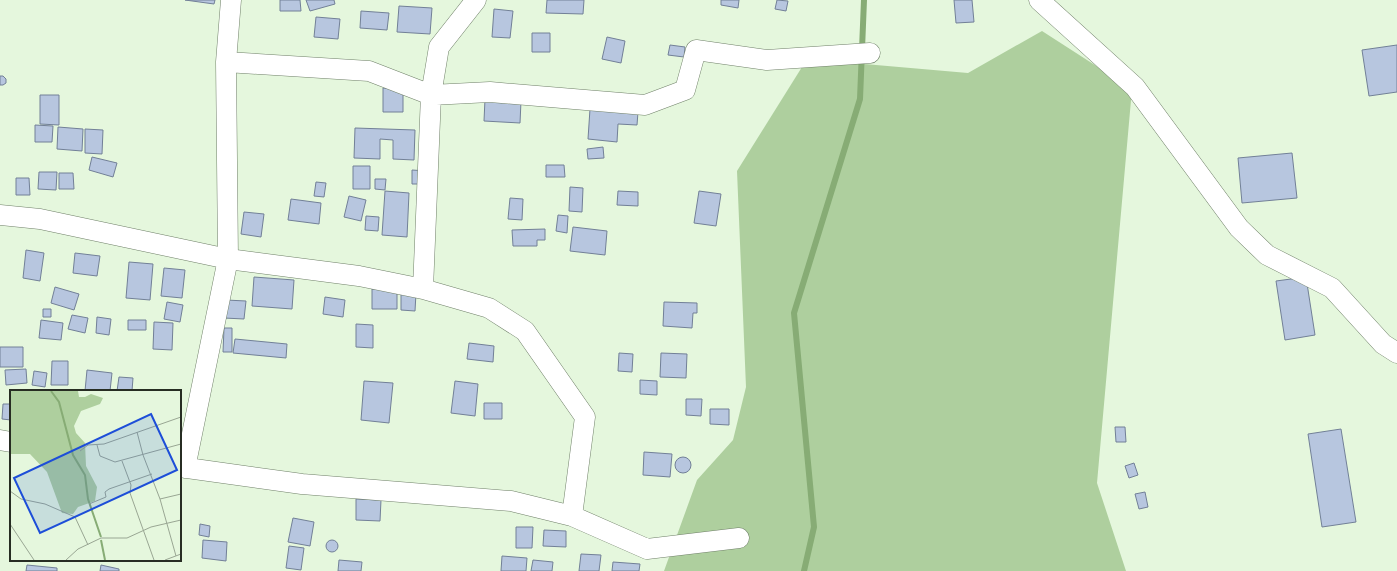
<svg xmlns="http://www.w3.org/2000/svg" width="1397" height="571" font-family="'PT Sans Narrow',sans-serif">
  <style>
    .green { fill: #aecf9e }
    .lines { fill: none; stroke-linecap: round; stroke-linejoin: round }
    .stream { stroke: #87ac75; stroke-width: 6 }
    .building { fill: #b7c6df; stroke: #728097 }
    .street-casing { stroke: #708069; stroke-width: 21 }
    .street { stroke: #fff; stroke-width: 20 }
    .inset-river { fill: none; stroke: #87ac75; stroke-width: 2 }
    .inset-road { fill: none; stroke: #99a693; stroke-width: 1 }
    .view { fill: #1d4ed8; fill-opacity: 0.15; stroke: #1d4ed8; stroke-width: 2 }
    .inset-edge { fill: none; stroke: #272d23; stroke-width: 2 }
  </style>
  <rect width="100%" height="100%" fill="#e5f7dd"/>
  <path class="green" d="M 1042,31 L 1132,89 L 1097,483 L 1126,571 L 664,571 L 697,480 L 733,440 L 746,387 L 737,171 L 807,59 L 968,73 Z"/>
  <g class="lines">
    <path class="stream" d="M 804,571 L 814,527 L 794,313 L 860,99 L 864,0"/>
  </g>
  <path class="building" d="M 185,0 L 215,0 L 214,4 Z
    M 280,0 L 300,0 L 301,11 L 280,11 Z
    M 306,0 L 334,0 L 335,4 L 310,11 Z
    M 547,0 L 584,0 L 583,14 L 546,13 Z
    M 721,0 L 739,0 L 738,8 L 721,5 Z
    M 777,0 L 788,1 L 786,11 L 775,9 Z
    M 954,0 L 972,0 L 974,22 L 956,23 Z
    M 399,6 L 432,8 L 430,34 L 397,32 Z
    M 494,9 L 513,11 L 510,38 L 492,37 Z
    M 361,11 L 389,13 L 387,30 L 360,28 Z
    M 316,17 L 340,19 L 338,39 L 314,37 Z
    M 532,33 L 550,33 L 550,52 L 532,52 Z
    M 607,37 L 625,41 L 621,63 L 602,59 Z
    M 670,45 L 685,47 L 684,57 L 668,55 Z
    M 1397,45 L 1397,92 L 1369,96 L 1362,50 Z
    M 0,76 L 3,76 L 6,79 L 6,83 L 3,85 L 0,85 Z
    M 383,88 L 403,89 L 403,112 L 383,112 Z
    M 40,95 L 59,95 L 59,125 L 40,124 Z
    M 485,99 L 521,101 L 520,123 L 484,121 Z
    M 590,109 L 638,112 L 637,125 L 618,124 L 617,142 L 588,139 Z
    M 35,125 L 53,126 L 52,142 L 35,142 Z
    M 58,127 L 83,129 L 82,151 L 57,149 Z
    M 355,128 L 415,130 L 414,160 L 393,159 L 393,140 L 380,139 L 380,159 L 354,158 Z
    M 85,129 L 103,130 L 102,154 L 85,153 Z
    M 603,147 L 604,158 L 588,159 L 587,149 Z
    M 1292,153 L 1297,198 L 1242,203 L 1238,158 Z
    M 92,157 L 117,163 L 113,177 L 89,170 Z
    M 546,165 L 564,165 L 565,177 L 546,177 Z
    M 353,166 L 370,166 L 370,189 L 353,189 Z
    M 412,170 L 427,171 L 426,184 L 412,184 Z
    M 39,172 L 57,172 L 56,190 L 38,189 Z
    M 59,173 L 73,173 L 74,189 L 59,189 Z
    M 16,178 L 29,178 L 30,195 L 16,195 Z
    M 375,179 L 386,179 L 385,190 L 375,189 Z
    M 316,182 L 326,183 L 324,197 L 314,196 Z
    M 570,187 L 583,188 L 582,212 L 569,211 Z
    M 385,191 L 409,193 L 407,237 L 382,235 Z
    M 618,191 L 638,192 L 638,206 L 617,205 Z
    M 699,191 L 721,194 L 716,226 L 694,223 Z
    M 349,196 L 366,200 L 361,221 L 344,217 Z
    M 510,198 L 523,199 L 522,220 L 508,219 Z
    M 291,199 L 321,203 L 319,224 L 288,220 Z
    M 244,212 L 264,214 L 261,237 L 241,234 Z
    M 558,215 L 568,216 L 567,233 L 556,231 Z
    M 366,216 L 379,217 L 378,231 L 365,230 Z
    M 573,227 L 607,231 L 605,255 L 570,251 Z
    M 545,229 L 545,240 L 537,240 L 537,246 L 513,246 L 512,230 Z
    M 26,250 L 44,253 L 40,281 L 23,278 Z
    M 75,253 L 100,256 L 97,276 L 73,273 Z
    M 129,262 L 153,264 L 150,300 L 126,298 Z
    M 164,268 L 185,270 L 182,298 L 161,296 Z
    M 254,277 L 294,280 L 292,309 L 252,306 Z
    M 1306,277 L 1315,335 L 1285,340 L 1276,281 Z
    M 55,287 L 79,294 L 74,310 L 51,303 Z
    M 372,289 L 397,290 L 397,309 L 372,309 Z
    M 401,292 L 416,293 L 415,311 L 401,310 Z
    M 325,297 L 345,300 L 343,317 L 323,314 Z
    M 226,300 L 246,301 L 244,319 L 224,318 Z
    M 167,302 L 183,305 L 180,322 L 164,319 Z
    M 664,302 L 697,303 L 697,313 L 693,313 L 692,328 L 663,326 Z
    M 43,309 L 51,309 L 51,317 L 43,317 Z
    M 72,315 L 88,318 L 85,333 L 68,329 Z
    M 97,317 L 111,319 L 109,335 L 96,333 Z
    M 41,320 L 63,323 L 61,340 L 39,338 Z
    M 128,320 L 146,320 L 146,330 L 128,330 Z
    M 154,322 L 173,323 L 172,350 L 153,349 Z
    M 356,324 L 373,325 L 373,348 L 356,347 Z
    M 224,328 L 232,328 L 232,352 L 223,352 Z
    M 235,339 L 287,344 L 286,358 L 233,353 Z
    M 469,343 L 494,346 L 493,362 L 467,359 Z
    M 0,347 L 23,347 L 23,367 L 0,367 Z
    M 619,353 L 633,354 L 632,372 L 618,371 Z
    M 661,353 L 687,354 L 686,378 L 660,377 Z
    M 52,361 L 68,361 L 68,385 L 51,385 Z
    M 26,369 L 27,383 L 6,385 L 5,370 Z
    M 87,370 L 112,373 L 110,391 L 85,391 Z
    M 34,371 L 47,373 L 45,387 L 32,385 Z
    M 119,377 L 133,378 L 132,391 L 117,391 Z
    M 640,380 L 657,381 L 657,395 L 640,394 Z
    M 364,381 L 393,383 L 389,423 L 361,420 Z
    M 455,381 L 478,384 L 475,416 L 451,413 Z
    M 686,399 L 702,399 L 701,416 L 686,415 Z
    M 484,403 L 502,403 L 502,419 L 484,419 Z
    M 3,404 L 11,404 L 11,420 L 2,419 Z
    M 710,409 L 729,409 L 729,425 L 710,424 Z
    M 1115,427 L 1125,427 L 1126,442 L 1116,442 Z
    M 1341,429 L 1356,522 L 1322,527 L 1308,434 Z
    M 644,452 L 672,454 L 670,477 L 643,475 Z
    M675 465a8 8 0 1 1 16 0a8 8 0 1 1-16 0Z
    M 1134,463 L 1138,475 L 1129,478 L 1125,466 Z
    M 1145,492 L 1148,507 L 1139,509 L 1135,494 Z
    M 356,499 L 381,500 L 380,521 L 356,520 Z
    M 293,518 L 314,522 L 310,546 L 288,542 Z
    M 200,524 L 210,526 L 209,537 L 199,535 Z
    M 516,527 L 533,527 L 532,548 L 516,548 Z
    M 544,530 L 566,531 L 566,547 L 543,546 Z
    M326 546a6 6 0 1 1 12 0a6 6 0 1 1-12 0Z
    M 203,540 L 227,542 L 226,561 L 202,558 Z
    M 289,546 L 304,548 L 301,570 L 286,568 Z
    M 581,554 L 601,555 L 599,571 L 579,571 Z
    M 502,556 L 527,558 L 526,571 L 501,571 Z
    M 339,560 L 362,562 L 361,571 L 338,571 Z
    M 533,560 L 553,562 L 552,571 L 531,571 Z
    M 613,562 L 640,564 L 639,571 L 612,571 Z
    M 27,565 L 57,568 L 57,571 L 26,571 Z
    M 101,565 L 119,569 L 119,571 L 100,571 Z"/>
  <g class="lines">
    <g class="street-casing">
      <path id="street" d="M 1039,0 L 1135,87 L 1239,228 L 1267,255 L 1332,288 L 1383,344 L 1397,353
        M 226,62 L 369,71 L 431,95 L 490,92 L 645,105 L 685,90 L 696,50 L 767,60 L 870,53
        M 0,215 L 40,219 L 228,259 L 359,276 L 423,289 L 489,308 L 525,331 L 585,417 L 572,516
        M 423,289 L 431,95 L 439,47 L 476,0
        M 0,440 L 11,442
        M 180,467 L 302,484 L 511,501 L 572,516 L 647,549 L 739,538
        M 185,468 L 228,259 L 226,62 L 231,0"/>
    </g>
    <use href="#street" class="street"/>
  </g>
  <g transform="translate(10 390)">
    <rect width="171" height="171" fill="#e5f7dd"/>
    <path d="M 0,1 L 68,1 L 69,7 L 75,7 L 81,4 L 93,8 L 90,14 L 71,21 L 64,36 L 66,43 L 75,53 L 76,76 L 87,97 L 85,111 L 68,117 L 63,124 L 52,123 L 37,82 L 20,64 L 0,64 Z" fill="#aecf9e"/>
    <path class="inset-river" d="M 41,1 L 49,12 L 63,65 L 75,85 L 78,109 L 91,147M 91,150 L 95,170"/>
    <path class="inset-road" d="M 127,42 L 133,65 L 150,109 L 166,166M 87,55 L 90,66 L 105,72 L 171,54M 70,61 L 78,55 L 94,54 L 171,27M 112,71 L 121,95 L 120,103 L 144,170M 0,101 L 11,109 L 35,114 L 65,127 L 78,155M 150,109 L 171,104M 79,114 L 96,107 L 95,102 L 99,99 L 142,84M 0,134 L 24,170M 56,170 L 68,159 L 91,148 L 117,148 L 141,137 L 171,130M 155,170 L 171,164"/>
    <path class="view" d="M 141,24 L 167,80 L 30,143 L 4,88 Z"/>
    <rect width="171" height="171" class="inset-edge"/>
  </g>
</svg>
